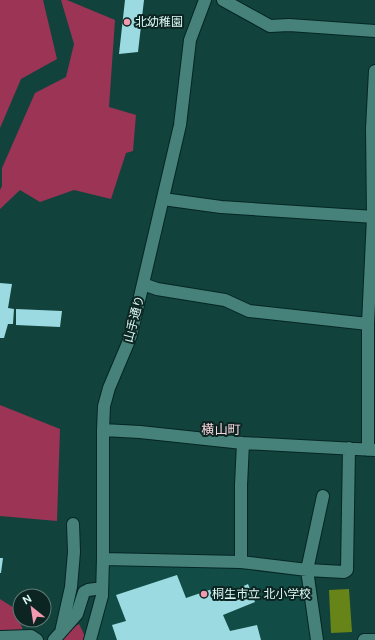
<svg xmlns="http://www.w3.org/2000/svg" width="375" height="640" font-family="'DM Sans','Noto Sans JP',sans-serif">
  <style>
    .built { fill: #114d46 }
    .green { fill: #9b3455 }
    .water { fill: #678418 }
    .building { fill: #9bdae1 }
    .lines { fill: none; stroke-linecap: round; stroke-linejoin: round }
    .minor-casing { stroke: #052623; stroke-width: 14 }
    .minor { stroke: #46827a; stroke-width: 12 }
    .poi-dot { fill: #f29aaf; stroke: #0c2522; stroke-width: 1.5 }
    .labels { text-anchor: middle; stroke-width: 4; stroke-linejoin: round; paint-order: stroke }
    .poi-label { font-size: 12px; fill: #ddfbf6; stroke: #0c2522; text-anchor: start }
    .street-label { font-size: 12px; fill: #ddfbf6; stroke: #0c2522 }
    .neighbourhood-label { font-size: 13px; fill: #f9d6dd; stroke: #0c2522 }
  </style>
  <rect width="100%" height="100%" fill="#12423c"/>
  <path class="built" d="M 107,563 L 243,566 L 300,574 L 311,640 L 97,640 L 103,613 Z"/>
  <path class="green" d="M 0,0 L 43,0 L 57,59 L 21,79 L 0,128 Z
    M 61,0 L 67,0 L 115,20 L 109,107 L 136,115 L 133,151 L 126,153 L 111,199 L 74,190 L 40,202 L 20,190 L 0,209 L 0,190 L 2,186 L 2,168 L 35,93 L 66,77 L 74,44 Z
    M 0,405 L 60,429 L 57,521 L 0,516 Z
    M 0,599 L 14,608 L 27,640 L 0,640 Z
    M 79,624 L 84,634 L 85,640 L 63,640 L 66,632 Z"/>
  <path class="water" d="M 349,589 L 352,632 L 331,633 L 329,590 Z"/>
  <path class="building" d="M 125,0 L 144,0 L 138,52 L 119,54 Z
    M 0,283 L 12,284 L 8,308 L 14,309 L 13,324 L 8,324 L 4,338 L 0,338 Z
    M 16,309 L 62,311 L 60,327 L 16,325 Z
    M 371,396 L 375,396 L 375,444 L 371,443 Z
    M 0,558 L 3,558 L 1,573 L 0,573 Z
    M 177,575 L 186,598 L 221,586 L 226,594 L 248,584 L 255,602 L 223,615 L 230,631 L 257,625 L 261,640 L 117,640 L 112,625 L 126,621 L 116,595 Z"/>
  <g class="lines">
    <g class="minor-casing">
      <path id="minor" d="M 223,0 L 270,26 L 289,25 L 375,31
        M 163,199 L 221,207 L 375,217
        M 143,284 L 157,289 L 225,300 L 249,311 L 368,324
        M 103,430 L 140,432 L 243,443 L 375,450
        M 368,450 L 368,324 L 373,217 L 372,128 L 375,71
        M 103,559 L 241,562 L 307,570 L 344,572 L 347,570 L 349,448
        M 241,562 L 241,485 L 243,443
        M 61,632 L 71,587 L 74,552 L 73,524
        M 0,637 L 31,636 L 37,640
        M 54,640 L 77,614 L 84,592 L 88,590 L 102,588
        M 90,640 L 102,596 L 103,559 L 103,430 L 104,406 L 109,388 L 128,343 L 131,335 L 180,125 L 190,40 L 205,0
        M 317,640 L 307,570 L 323,496
        M 364,640 L 375,640"/>
    </g>
    <use href="#minor" class="minor"/>
  </g>
  <g class="poi-dot">
    <circle cx="127" cy="22" r="4"/>
    <circle cx="204" cy="594" r="4"/>
  </g>
  <g class="labels">
    <g class="poi-label">
      <text x="135" y="26">北幼稚園</text>
      <text x="212" y="598">桐生市立 北小学校</text>
    </g>
    <g class="street-label">
      <text transform="translate(134 319) rotate(-75)" y="4">山手通り</text>
    </g>
    <g class="neighbourhood-label">
      <text x="221" y="434">横山町</text>
    </g>
  </g>
  <g transform="translate(32 608) rotate(330)"><circle r="19" fill="#0c2522" stroke="#607b77"/>
  <path d="M0-3L7 15L0 10L-7 15Z" fill="#f29aaf"/>
  <text y="-6" font-size="11" font-weight="bold" text-anchor="middle" fill="#ddfbf6">N</text>
  </g>
</svg>
